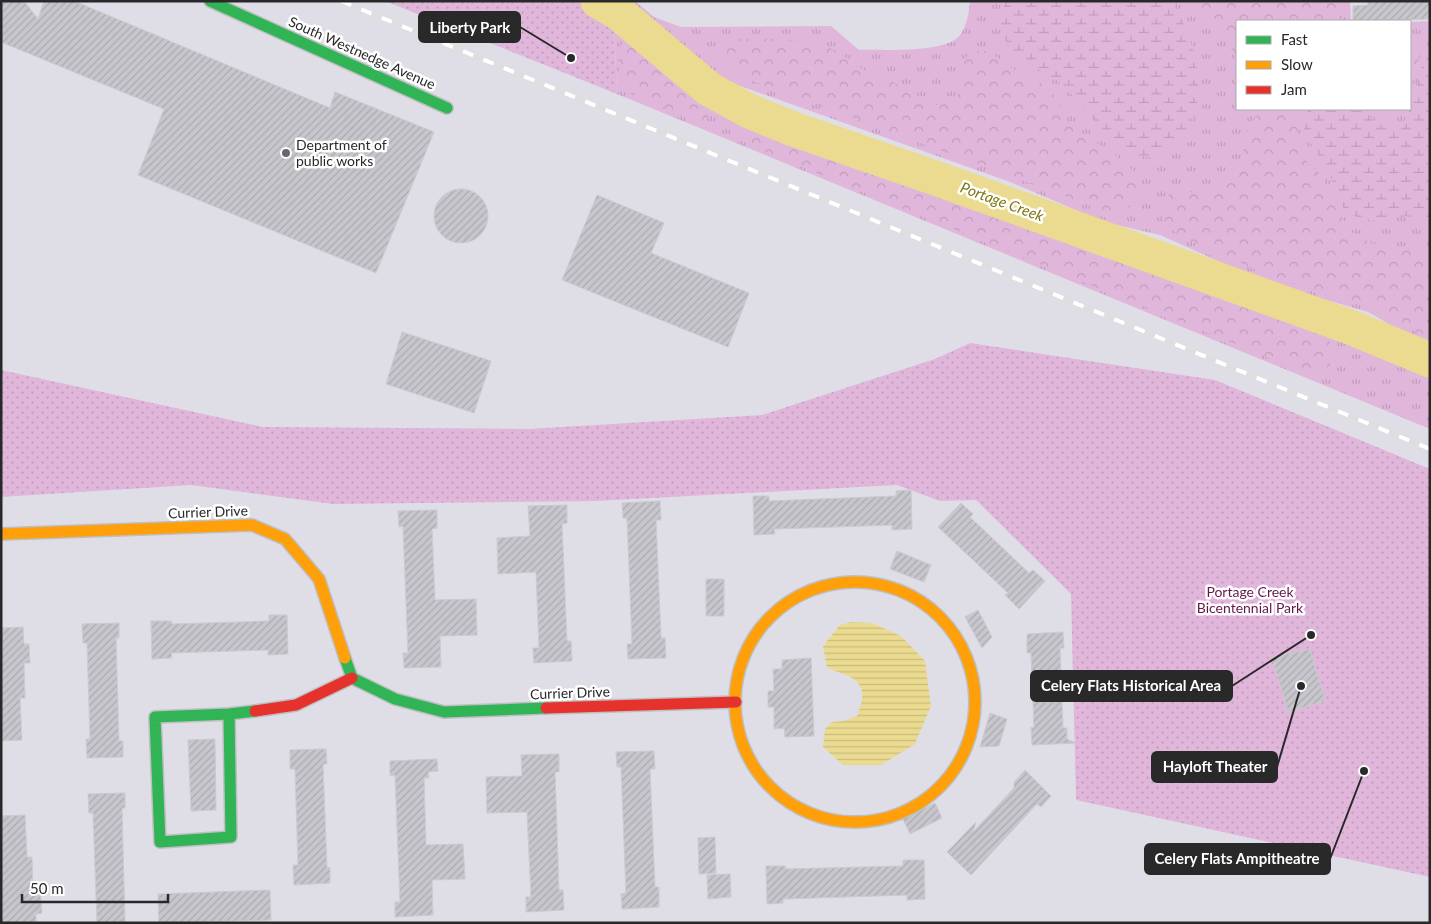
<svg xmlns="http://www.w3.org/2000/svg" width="1431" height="924" font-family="Lato,sans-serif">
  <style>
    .grass { fill: url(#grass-tufts) }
    .forest { fill: url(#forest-crowns) }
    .wetland { fill: url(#wetland-marsh) }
    .park { fill: url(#park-dots) }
    .water { fill: url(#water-rules) }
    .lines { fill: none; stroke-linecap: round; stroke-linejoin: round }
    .river { stroke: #eadb90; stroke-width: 35 }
    .building { fill: url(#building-hatch); stroke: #cbcad2 }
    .fast-casing { stroke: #bebfc0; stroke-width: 14 }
    .slow-casing { stroke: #bebfc0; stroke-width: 14 }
    .jam-casing { stroke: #bebfc0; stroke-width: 14 }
    .fast { stroke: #30b455; stroke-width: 11 }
    .slow { stroke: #ff9f0a; stroke-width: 11 }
    .jam { stroke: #e5322d; stroke-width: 11 }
    .rail-casing { stroke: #dddedd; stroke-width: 5.5 }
    .rail { stroke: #fff; stroke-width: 4; stroke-dasharray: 11; stroke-linecap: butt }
    .poi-dot { fill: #69686c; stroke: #fff; stroke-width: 2 }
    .labels { text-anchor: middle; stroke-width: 5; stroke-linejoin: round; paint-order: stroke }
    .street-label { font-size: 14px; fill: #292929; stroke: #fff }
    .poi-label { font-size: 14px; fill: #292929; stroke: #fff; text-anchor: start }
    .park-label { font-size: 14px; fill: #651949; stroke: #fff }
    .water-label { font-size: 15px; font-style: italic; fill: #7e740d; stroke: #fff }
    .leader { fill: none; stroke: #292929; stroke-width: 2 }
    .callout-dot { fill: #292929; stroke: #fff; stroke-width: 2 }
    .callout { fill: #292929; stroke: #292929; stroke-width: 2 }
    .callout-label { font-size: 15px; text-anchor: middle; font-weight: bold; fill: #fff }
  </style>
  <defs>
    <pattern id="grass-tufts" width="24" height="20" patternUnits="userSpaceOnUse" patternTransform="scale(1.25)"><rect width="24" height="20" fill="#e1b6db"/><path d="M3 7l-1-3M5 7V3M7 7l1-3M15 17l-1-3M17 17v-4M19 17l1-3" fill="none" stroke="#c19cbc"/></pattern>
    <pattern id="forest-crowns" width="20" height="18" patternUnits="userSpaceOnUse" patternTransform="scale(1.25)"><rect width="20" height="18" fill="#e1b6db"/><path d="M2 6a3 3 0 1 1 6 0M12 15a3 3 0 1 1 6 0" fill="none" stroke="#c19cbc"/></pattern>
    <pattern id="wetland-marsh" width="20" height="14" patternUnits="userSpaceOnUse" patternTransform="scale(1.25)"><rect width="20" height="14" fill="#e1b6db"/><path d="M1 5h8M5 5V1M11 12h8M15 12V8" fill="none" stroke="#c19cbc"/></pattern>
    <pattern id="park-dots" width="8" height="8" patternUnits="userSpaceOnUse" patternTransform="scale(1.25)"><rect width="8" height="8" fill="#e1b6db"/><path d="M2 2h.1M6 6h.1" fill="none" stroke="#c19cbc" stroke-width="1.8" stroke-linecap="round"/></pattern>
    <pattern id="water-rules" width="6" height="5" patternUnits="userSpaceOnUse" patternTransform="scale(1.25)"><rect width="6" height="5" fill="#eadb90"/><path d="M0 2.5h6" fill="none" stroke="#c9bc7c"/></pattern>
    <pattern id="building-hatch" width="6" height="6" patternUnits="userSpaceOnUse" patternTransform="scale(1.25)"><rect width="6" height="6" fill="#c6c6cc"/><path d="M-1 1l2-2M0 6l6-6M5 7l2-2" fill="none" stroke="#aaaaaf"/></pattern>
  </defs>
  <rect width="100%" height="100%" fill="#dfdee7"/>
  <path class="grass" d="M 617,1 L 635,1 L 654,17 L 681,27 L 831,26 L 859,50 C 882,49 946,54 960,35 C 967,25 969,13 970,1 L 1350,1 L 1351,21 L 1237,21 L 1237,109 L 1410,109 L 1410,22 L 1430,21 L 1430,348 L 1368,312 L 1267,283 L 1160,235 L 1104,222 L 1010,182 L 729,82 L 665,42 Z
    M 614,22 C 645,49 674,79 709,101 C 731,114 755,124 779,134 L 1001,211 L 1352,338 L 1430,372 L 1430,429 L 617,94 Z"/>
  <path class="forest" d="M 1178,1 L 1342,1 L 1341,14 L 1343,21 L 1237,21 L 1237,58 L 1217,25 L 1206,15 Z
    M 1410,36 L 1421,51 L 1410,90 Z
    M 741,39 C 772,39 803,37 832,49 C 843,54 851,62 861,68 C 870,75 882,76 893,82 C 906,89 918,105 935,105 C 984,104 942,45 986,51 C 997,56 1005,63 1015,70 C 1028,78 1042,80 1053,94 C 1060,104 1063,118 1072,127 C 1088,141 1153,167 1138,197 C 1132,211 1119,211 1105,211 L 742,77 L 727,67 L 720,54 L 725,43 Z
    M 624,41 L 635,45 L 703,101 L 710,113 L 706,122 L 697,122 L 629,93 C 619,82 613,54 624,41 Z
    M 1261,109 L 1305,109 C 1299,122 1296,136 1300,150 C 1303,161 1312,165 1319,173 C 1335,194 1336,223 1363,239 C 1384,251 1409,247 1430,256 L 1430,340 L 1370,307 L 1268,275 L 1184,238 L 1166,226 L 1162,219 L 1161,209 L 1164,200 L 1172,192 L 1178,190 L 1197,193 L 1207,192 L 1222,187 L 1236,173 L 1243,152 L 1245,134 Z
    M 756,130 L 1306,328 C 1314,331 1325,335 1330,342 C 1333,346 1333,354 1332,358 C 1329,376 1310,372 1296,369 L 763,151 L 750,143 L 749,134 Z"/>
  <path class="wetland" d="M 1006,1 L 1171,1 C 1197,40 1212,100 1181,140 C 1174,148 1159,157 1148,157 C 1117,157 1081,101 1059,82 C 1043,69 1022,65 1010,48 C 999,33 999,17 1006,1 Z
    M 1430,51 L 1430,222 L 1407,216 L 1370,221 L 1349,214 L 1341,205 L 1328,169 L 1306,136 L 1304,128 L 1308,109 L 1362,109 C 1418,167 1408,79 1430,51 Z"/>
  <path class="park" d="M 385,1 L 613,1 L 617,94 Z
    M 970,343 L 1215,380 L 1430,469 L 1430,877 L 1076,800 L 1071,594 L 976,500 L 940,501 L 897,485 L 596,501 L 333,504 L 191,485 L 1,497 L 1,370 L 263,427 L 529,429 L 762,415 L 935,359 Z"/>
  <path class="water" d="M 851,622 L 872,623 L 901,636 L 925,661 L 931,706 L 915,744 L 881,765 L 843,765 L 823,747 L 825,729 L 832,722 L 843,721 L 857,716 C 871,682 856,678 827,668 L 823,646 L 840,625 Z"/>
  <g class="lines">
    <path class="river" d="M 598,1 L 620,14 L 709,89 L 749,111 L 793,129 L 938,179 L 1350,327 L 1430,360"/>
  </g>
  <path class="building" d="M 1,1 L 24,1 L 38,19 L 44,1 L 74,1 L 330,108 L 335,92 L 434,132 L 376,273 L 138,175 L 164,109 L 1,42 Z
    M 1368,1 L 1430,1 L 1430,19 L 1353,21 L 1353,6 L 1368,5 Z
    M434 216a27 27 0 1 1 54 0a27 27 0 1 1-54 0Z
    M 597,195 L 664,223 L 651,253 L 749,293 L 728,347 L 562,280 Z
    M 402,332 L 491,361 L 474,413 L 386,384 Z
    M 911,490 L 912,529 L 892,530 L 892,525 L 774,529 L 775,534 L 754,535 L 753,496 L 769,496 L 769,501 L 896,496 L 896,491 Z
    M 660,501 L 661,520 L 656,520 L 661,638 L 665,638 L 666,658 L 628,659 L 627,644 L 632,644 L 627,518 L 623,518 L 622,503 Z
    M 961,503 L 973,514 L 970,517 L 1029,573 L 1033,570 L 1045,581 L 1019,609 L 1005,595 L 1008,593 L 938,527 Z
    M 567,505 L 567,523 L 562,524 L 567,641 L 571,641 L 572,661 L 534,663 L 533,648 L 539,648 L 536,572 L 498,574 L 497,538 L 530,536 L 528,506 Z
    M 437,510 L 437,528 L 432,529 L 435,600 L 476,599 L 477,635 L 440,636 L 441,667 L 404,668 L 403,653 L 408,653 L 403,526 L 399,527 L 398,511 Z
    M 897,551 L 931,565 L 924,582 L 890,569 Z
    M 706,579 L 724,579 L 724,616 L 706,616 Z
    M 978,610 L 992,637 L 982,648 L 965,617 Z
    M 269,615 L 287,615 L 288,654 L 268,655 L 268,650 L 171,653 L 172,658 L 152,659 L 151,621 L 171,621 L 172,624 L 269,621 Z
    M 119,623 L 119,638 L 116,638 L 119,741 L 123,741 L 123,757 L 87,758 L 86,739 L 90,739 L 87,643 L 83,643 L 82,624 Z
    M 23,627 L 24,644 L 29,644 L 30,663 L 24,663 L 25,698 L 20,698 L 22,740 L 1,741 L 1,628 Z
    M 1063,632 L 1064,648 L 1060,648 L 1063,728 L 1067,728 L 1067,739 L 1076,743 L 1032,745 L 1031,727 L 1034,728 L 1031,653 L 1027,653 L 1027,634 Z
    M 1310,649 L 1325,701 L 1288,712 L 1272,657 Z
    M 811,658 L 814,736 L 785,737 L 784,728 L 774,729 L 774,707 L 768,707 L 768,691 L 774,691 L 773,669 L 782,669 L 782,660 Z
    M 990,713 L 1007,719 L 999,746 L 980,747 Z
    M 215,739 L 216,810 L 191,811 L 188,740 Z
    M 326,749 L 327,764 L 323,764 L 327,868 L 330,867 L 330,883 L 294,885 L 293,865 L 298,865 L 295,769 L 290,769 L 290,750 Z
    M 654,751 L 655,769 L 650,769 L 655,887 L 659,887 L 659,907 L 622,909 L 621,894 L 626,893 L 621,767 L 617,767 L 616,752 Z
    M 559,754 L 559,772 L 555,772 L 559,890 L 563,890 L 564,910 L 526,912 L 526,897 L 531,897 L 527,812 L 487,813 L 486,777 L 522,776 L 521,755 Z
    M 437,759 L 438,771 L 428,772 L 429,778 L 424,778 L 426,845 L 463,844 L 465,879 L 432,880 L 433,915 L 395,917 L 395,902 L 400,902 L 395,775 L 390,776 L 390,761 Z
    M 1025,770 L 1051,796 L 1041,807 L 1037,804 L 971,875 L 947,852 L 976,822 L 973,832 L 1014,788 L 1014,782 Z
    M 125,793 L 125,808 L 122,808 L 125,923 L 97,923 L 93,813 L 89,813 L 88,794 Z
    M 935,803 L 942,818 L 910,834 L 903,819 Z
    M 25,815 L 27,857 L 32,857 L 33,890 L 40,889 L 42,913 L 36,914 L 36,923 L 1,923 L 1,816 Z
    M 715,837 L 716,873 L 699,874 L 698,838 Z
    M 903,860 L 924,860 L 925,899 L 907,900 L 907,895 L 783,899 L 783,903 L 767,904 L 766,866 L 785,866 L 786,869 L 903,866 Z
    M 730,874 L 731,897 L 708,899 L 707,875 Z
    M 270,890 L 271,920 L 159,923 L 158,894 Z"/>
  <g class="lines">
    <g class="fast-casing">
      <path id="fast" d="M 210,1 L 447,108
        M 345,658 L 352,678 L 395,699 L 444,712 L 546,708
        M 229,714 L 231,837 L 160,842 L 155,717 L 229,714 L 255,711"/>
    </g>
    <g class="slow-casing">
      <path id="slow" d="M 1,534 L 252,525 L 285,539 L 319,579 L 345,658
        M735 702a120 120 0 1 1 240 0a120 120 0 1 1-240 0Z"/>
    </g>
    <g class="jam-casing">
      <path id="jam" d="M 546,708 L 736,702
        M 255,711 L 296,705 L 352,678"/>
    </g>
    <use href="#fast" class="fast"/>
    <use href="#slow" class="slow"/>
    <use href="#jam" class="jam"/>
    <g class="rail-casing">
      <path id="rail" d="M 341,1 L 1430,449"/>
    </g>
    <use href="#rail" class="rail"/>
  </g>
  <circle class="poi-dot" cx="286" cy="153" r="5"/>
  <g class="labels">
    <g class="street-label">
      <text transform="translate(362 53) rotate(24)" y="5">South Westnedge Avenue</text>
      <text transform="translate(208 512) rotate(-2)" y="5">Currier Drive</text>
      <text transform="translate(570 693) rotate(-2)" y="5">Currier Drive</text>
    </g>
    <g class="poi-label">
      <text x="296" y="150">Department of<tspan x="296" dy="16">public works</tspan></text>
    </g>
    <g class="park-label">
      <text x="1250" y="597">Portage Creek<tspan x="1250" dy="16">Bicentennial Park</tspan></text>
    </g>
    <g class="water-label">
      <text transform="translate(1002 202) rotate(20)" y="5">Portage Creek</text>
    </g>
  </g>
  <path class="leader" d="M571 58L520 27M1311 635L1232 686M1301 686L1277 767M1364 771L1330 859"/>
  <g class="callout-dot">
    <circle cx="571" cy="58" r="5"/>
    <circle cx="1311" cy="635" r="5"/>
    <circle cx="1301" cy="686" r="5"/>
    <circle cx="1364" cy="771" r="5"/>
  </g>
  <g class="callout">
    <rect x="419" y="12" width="101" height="30" rx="5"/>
    <rect x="1031" y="671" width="201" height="30" rx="5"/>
    <rect x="1152" y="752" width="125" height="30" rx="5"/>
    <rect x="1145" y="844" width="185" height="30" rx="5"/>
  </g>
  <g class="callout-label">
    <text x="470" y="33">Liberty Park</text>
    <text x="1131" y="691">Celery Flats Historical Area</text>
    <text x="1215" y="772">Hayloft Theater</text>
    <text x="1237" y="864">Celery Flats Ampitheatre</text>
  </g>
  <rect width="1431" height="924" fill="none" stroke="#292929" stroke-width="5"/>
  <rect x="1236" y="20" width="175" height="90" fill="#ffffff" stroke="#a9a9a9"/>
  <rect x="1246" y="36" width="25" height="8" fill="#30b455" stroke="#a9a9a9"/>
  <text x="1281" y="45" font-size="15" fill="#292929">Fast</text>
  <rect x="1246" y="61" width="25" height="8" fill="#ff9f0a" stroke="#a9a9a9"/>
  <text x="1281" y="70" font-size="15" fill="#292929">Slow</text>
  <rect x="1246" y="86" width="25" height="8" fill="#e5322d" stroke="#a9a9a9"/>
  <text x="1281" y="95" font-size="15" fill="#292929">Jam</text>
  <path d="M22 894v8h146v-8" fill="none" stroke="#292929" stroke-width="2.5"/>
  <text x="30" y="894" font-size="15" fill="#292929" stroke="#ffffff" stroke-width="4" paint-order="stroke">50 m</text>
</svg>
